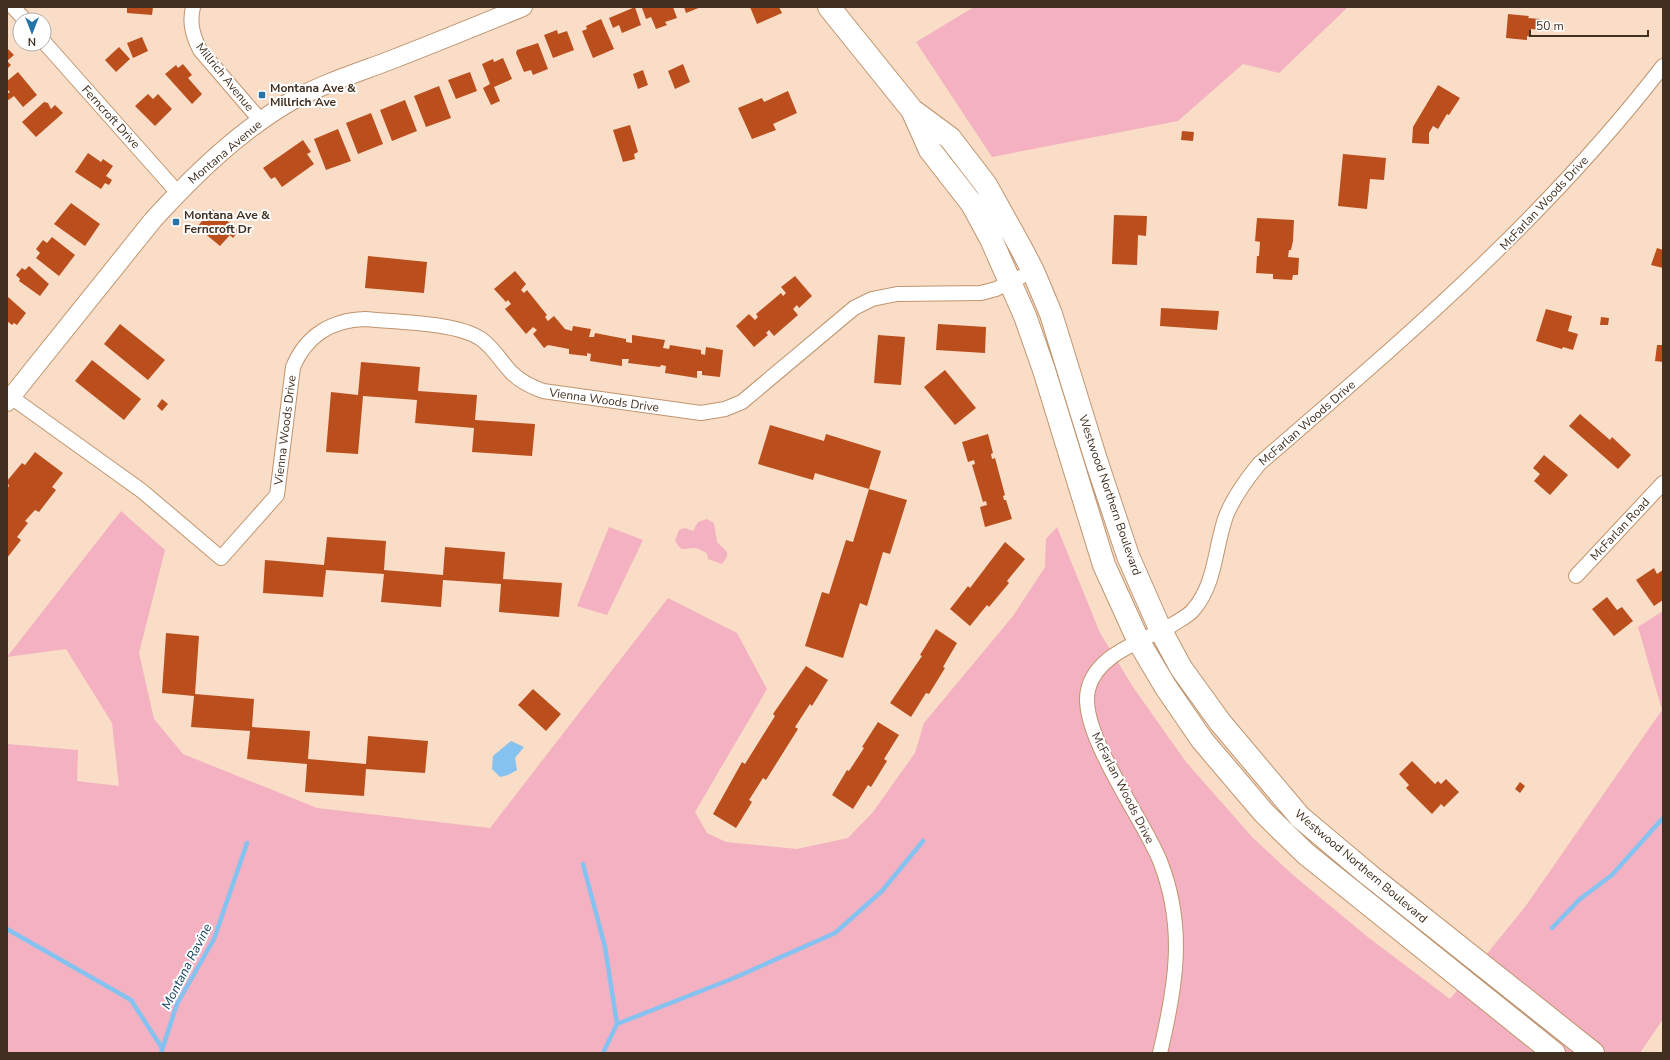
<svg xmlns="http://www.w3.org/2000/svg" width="1670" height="1060" font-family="'Nunito Sans',sans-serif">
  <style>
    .green { fill: #f4b1c1 }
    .water { fill: #86c2f0 }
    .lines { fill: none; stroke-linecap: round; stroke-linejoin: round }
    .stream { stroke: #86c2f0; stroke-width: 4.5 }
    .building { fill: #ba4f1d }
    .minor-casing { stroke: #bf9570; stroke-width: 16 }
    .tertiary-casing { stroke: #bf9570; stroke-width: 20 }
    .primary-casing { stroke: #bf9570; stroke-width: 24 }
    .minor { stroke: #fff; stroke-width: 14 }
    .tertiary { stroke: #fff; stroke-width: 18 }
    .primary { stroke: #fff; stroke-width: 22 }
    .poi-dot { fill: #2873a6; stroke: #fff; stroke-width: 1.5 }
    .labels { text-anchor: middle; stroke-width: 4; stroke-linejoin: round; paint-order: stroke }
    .street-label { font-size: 12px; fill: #413020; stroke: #fff }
    .poi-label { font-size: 12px; font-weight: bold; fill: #413020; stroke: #fff; text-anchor: start }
    .water-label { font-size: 13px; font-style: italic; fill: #154261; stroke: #fff }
  </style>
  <rect width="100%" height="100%" fill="#f9ddc6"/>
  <path class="green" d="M 974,7 L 1348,7 L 1279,73 L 1243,64 L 1178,121 L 992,157 L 916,42 Z
    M 121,511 L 165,550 L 139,653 L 154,719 L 183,754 L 317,808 L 490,828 L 668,598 L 737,633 L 767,689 L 695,812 L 707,833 L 726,842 L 797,849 L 848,838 L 873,812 L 915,753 L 924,723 L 1013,616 L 1045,567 L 1046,539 L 1057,527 L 1100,633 L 1133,687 L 1186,762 L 1253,838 L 1293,875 L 1369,938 L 1450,999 L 1525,907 L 1662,710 L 1638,627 L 1663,611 L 1663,1019 L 1640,1053 L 7,1053 L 7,744 L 78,750 L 77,781 L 119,786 L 112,723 L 66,649 L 7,657 Z
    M 707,519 L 714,523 L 717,542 L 727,552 L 727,557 L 722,564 L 708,559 L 707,553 C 704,552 698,548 695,548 C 684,547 683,554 675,541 L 679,530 L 685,528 L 693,531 L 698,522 Z
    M 609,527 L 643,540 L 607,615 L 577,606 Z"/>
  <path class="water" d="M 511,741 L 524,747 L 515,758 L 517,770 L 508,775 L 500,777 L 492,769 L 493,756 Z"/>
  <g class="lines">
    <path class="stream" d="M 583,864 L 605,947 L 617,1024
      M 1552,928 L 1580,899 L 1612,875 L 1663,818
      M 7,929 L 131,1000 L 162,1048
      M 617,1024 L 734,978 L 835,933 L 882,891 L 923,841
      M 161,1053 L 177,1004 L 214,939 L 247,843
      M 603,1053 L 617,1024"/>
  </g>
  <path class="building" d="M 127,7 L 153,7 L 152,15 L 127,13 Z
    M 635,7 L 641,25 L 622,33 L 619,25 L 613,28 L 609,18 Z
    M 644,7 L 673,7 L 677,18 L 665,22 L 667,25 L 656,29 L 651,17 L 646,19 L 642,8 Z
    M 684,7 L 701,7 L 686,13 Z
    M 750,7 L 779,7 L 782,13 L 757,24 Z
    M 1508,14 L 1529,16 L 1528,18 L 1540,19 L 1539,30 L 1531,29 L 1531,37 L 1527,36 L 1527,40 L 1506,38 Z
    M 601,19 L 614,49 L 593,58 L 582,31 L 587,29 L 586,26 Z
    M 557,30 L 558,34 L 567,31 L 574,50 L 553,58 L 544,35 Z
    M 142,37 L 148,51 L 133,58 L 127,43 Z
    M 538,43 L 548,69 L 533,75 L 531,70 L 524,72 L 516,53 L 517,50 Z
    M 119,47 L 130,59 L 116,72 L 105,60 Z
    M 7,48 L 14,55 L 7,61 Z
    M 503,58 L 512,79 L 494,87 L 500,101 L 491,105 L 483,88 L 490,84 L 482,64 L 493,59 L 494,62 Z
    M 7,61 L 11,65 L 7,69 Z
    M 183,64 L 192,75 L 188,78 L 202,94 L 192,104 L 165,74 L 176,65 L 178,68 Z
    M 683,64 L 690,82 L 675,89 L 668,71 Z
    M 643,70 L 648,85 L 638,89 L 633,74 Z
    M 18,72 L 37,95 L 23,107 L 14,96 L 7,101 L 7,94 L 10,92 L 7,89 L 7,81 Z
    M 470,72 L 477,91 L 456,99 L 448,80 Z
    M 1438,85 L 1460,98 L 1449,115 L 1447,114 L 1438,129 L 1433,126 L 1429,133 L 1429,144 L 1412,143 L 1413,127 Z
    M 439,86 L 451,118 L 426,127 L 414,96 Z
    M 788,91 L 797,113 L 773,124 L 776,130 L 752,139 L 738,108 L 762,98 L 764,102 Z
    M 148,94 L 153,99 L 158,94 L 172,109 L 155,126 L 135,106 Z
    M 405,100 L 417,131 L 392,141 L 380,110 Z
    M 44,102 L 48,103 L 51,109 L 55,105 L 63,113 L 36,137 L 22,122 Z
    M 371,113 L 383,144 L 358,154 L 346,123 Z
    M 630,125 L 638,152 L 634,154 L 635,159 L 623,162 L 613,130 Z
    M 338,129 L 351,161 L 326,170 L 314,139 Z
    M 1182,131 L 1194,132 L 1193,141 L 1181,140 Z
    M 303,140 L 311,152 L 307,154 L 314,164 L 282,187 L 275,177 L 271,179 L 263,168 Z
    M 88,153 L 101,162 L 103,159 L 113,166 L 106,176 L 112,180 L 109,185 L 105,183 L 101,189 L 75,172 Z
    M 1343,154 L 1386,158 L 1384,180 L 1370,179 L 1367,209 L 1338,206 Z
    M 71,203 L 100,224 L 85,246 L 54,224 Z
    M 212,209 L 239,230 L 233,238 L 230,235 L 220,246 L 197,227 Z
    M 1114,215 L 1147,216 L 1146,236 L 1138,235 L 1137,265 L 1112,264 Z
    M 1257,218 L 1294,220 L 1293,241 L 1291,250 L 1289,250 L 1288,257 L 1299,258 L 1298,275 L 1293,275 L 1292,280 L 1273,279 L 1273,274 L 1256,273 L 1257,256 L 1259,256 L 1260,242 L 1255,241 Z
    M 52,237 L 75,255 L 59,276 L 36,258 L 40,253 L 36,249 L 43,240 L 47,243 Z
    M 1657,248 L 1663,250 L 1663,268 L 1651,265 Z
    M 368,256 L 427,262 L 424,293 L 365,288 Z
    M 29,266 L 49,284 L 40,296 L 19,281 L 20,279 L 16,275 L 22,268 L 25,270 Z
    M 515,271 L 526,284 L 521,290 L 524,293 L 527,290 L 547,315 L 545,317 L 548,321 L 554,316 L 565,329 L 572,331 L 573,326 L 591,329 L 589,337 L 594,337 L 595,333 L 626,339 L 626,342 L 632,343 L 632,335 L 665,340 L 663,348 L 669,349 L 670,345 L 701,350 L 701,354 L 705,355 L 706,347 L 723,350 L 720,377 L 702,375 L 702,371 L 697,371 L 697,378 L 665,373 L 666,366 L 661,365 L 660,367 L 628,363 L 629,359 L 622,359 L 622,366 L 590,361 L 591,354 L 587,353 L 587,356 L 569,354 L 569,349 L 548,345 L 544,348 L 533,334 L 537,330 L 533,327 L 526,334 L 505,309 L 511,304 L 508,300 L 506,302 L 494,289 Z
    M 795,276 L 812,296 L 799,308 L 797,305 L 793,309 L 798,315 L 774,336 L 769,330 L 766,333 L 768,335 L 754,347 L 736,326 L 749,314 L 755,320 L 758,317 L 756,314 L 781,293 L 783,296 L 786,293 L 781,287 Z
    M 7,296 L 26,313 L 17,325 L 14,323 L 12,325 L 7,321 Z
    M 1161,308 L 1219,311 L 1217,330 L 1160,326 Z
    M 1546,309 L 1572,316 L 1568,331 L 1578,334 L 1573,350 L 1563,347 L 1562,349 L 1536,341 Z
    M 1601,317 L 1609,318 L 1608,325 L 1600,325 Z
    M 120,324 L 165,360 L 148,380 L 104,344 Z
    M 938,324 L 986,327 L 985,353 L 936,350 Z
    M 878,335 L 905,337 L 901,385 L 874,383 Z
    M 1657,345 L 1663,345 L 1663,362 L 1655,361 Z
    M 92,360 L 141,399 L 124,420 L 75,381 Z
    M 361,362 L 420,367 L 418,391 L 477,395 L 475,420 L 535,424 L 532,456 L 472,452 L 474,428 L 415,423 L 417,400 L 363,396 L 358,454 L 326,452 L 331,392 L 358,395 Z
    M 945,370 L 976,408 L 955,425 L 924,387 Z
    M 162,399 L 168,404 L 162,411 L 157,406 Z
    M 1580,414 L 1610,440 L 1612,437 L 1631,455 L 1618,469 L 1569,426 Z
    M 770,425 L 824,441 L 826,434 L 881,451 L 869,489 L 815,473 L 813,480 L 758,464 Z
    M 988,434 L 993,453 L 991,454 L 992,459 L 995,458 L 1005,495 L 1003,496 L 1004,500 L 1006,500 L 1012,519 L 985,527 L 980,507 L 987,505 L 986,501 L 983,502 L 972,465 L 975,464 L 974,460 L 968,462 L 962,442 Z
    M 35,452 L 63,473 L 52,487 L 56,490 L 39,512 L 35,510 L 25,521 L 28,523 L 17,537 L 21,540 L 7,558 L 7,489 L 9,486 L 7,481 L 22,463 L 25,465 Z
    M 1544,455 L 1568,475 L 1550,495 L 1534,481 L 1540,474 L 1533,468 Z
    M 869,489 L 907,500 L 890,554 L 883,552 L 867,606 L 860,603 L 843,658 L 805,646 L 822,592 L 829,594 L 846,540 L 853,542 Z
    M 327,537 L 386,541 L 384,570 L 443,575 L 445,547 L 505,552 L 503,579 L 562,583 L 559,617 L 499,612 L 501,584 L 443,580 L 441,607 L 381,602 L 384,574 L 326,570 L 323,597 L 263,593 L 265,560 L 324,565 Z
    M 1005,542 L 1025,559 L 1007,581 L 1009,583 L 989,607 L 987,605 L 970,626 L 950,609 L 968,586 L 970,588 Z
    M 1654,568 L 1657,574 L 1663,570 L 1663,600 L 1654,606 L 1636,580 Z
    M 1607,597 L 1617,610 L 1622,607 L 1633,621 L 1614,636 L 1592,609 Z
    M 936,629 L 957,643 L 943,667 L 945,668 L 929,694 L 926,693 L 911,717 L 890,703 L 922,656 L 920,655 Z
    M 166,633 L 199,636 L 195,694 L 254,699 L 252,727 L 310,731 L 308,759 L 366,764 L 368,736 L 428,741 L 425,773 L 366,769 L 364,796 L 305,792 L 307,764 L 247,759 L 250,731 L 191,727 L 194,696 L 162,693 Z
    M 806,666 L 828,680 L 812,706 L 810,704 L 795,727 L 798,729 L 766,780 L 763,778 L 749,800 L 752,802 L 736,828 L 713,814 L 742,762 L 745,764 L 775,716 L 773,714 Z
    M 533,689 L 561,714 L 546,731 L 518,705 Z
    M 878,722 L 899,735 L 884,759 L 887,761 L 871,787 L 868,785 L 853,809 L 832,795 L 847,770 L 849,771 L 864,748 L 862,747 Z
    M 1412,761 L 1435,784 L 1438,781 L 1441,784 L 1446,779 L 1459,792 L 1444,807 L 1441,804 L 1432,814 L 1406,788 L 1409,785 L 1399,774 Z
    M 1520,782 L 1525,786 L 1520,793 L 1515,789 Z"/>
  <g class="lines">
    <g class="minor-casing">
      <path id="minor" d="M 13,7 L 25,20
        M 193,7 C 189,23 193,36 200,50 L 261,121
        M 44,42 L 178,193
        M 11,397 L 142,491 L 221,558 L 277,495 L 293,367 C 306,336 331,320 365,319 C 395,322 457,322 481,339 C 494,348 501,362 512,373 C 521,382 532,387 543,391 L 701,413 L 725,409 L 742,402 L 854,308 L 872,299 L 897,294 L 981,293 L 996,289 L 1033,271
        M 1576,576 L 1663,483
        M 1160,1053 C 1176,986 1186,927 1160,861 C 1144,820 1078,732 1088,690 C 1096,654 1143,641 1172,625 C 1179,620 1189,616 1194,609 C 1216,583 1215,546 1226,516 C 1234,496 1246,480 1259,464 C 1404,339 1545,219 1663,66"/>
    </g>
    <g class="tertiary-casing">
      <path id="tertiary" d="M 7,402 L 153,220 C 194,175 239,131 293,100 C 324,83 357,73 391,60 C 435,43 479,25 523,7"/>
    </g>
    <g class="primary-casing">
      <path id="primary" d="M 829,7 L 912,110 L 950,138 L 986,185 L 1021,248 L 1033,271 L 1051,314 L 1097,463 L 1128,556 L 1161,631 L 1181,668 L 1220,722 L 1300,817 L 1369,875 L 1593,1053
        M 913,112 L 930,150 L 972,204 L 991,239 L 1025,316 L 1044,370 L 1104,565 L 1139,642 L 1165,686 L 1202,740 L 1264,813 L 1306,854 L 1554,1053"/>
    </g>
    <use href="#minor" class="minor"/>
    <use href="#tertiary" class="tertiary"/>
    <use href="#primary" class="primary"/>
  </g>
  <g class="poi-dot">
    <rect x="258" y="91" width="8" height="8" rx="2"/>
    <rect x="172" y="218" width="8" height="8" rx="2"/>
  </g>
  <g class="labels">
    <g class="street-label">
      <text transform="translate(225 77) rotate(51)" y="4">Millrich Avenue</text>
      <text transform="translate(111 117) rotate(48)" y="4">Ferncroft Drive</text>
      <text transform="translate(225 152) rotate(-40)" y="4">Montana Avenue</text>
      <text transform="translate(1544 203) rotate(-47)" y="4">McFarlan Woods Drive</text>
      <text transform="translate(604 400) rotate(8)" y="4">Vienna Woods Drive</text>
      <text transform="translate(1307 423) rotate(-41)" y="4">McFarlan Woods Drive</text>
      <text transform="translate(285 430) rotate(-83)" y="4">Vienna Woods Drive</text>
      <text transform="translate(1110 495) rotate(71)" y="4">Westwood Northern Boulevard</text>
      <text transform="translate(1620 529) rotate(-47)" y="4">McFarlan Road</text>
      <text transform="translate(1123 788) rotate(63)" y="4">McFarlan Woods Drive</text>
      <text transform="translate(1361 866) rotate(40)" y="4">Westwood Northern Boulevard</text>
    </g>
    <g class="poi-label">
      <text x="270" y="92">Montana Ave &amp;<tspan x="270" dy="14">Millrich Ave</tspan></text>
      <text x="184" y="219">Montana Ave &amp;<tspan x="184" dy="14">Ferncroft Dr</tspan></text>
    </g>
    <g class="water-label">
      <text transform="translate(186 966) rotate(-63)" y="5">Montana Ravine</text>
    </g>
  </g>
  <rect width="1670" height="1060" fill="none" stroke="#413020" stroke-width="16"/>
  <g transform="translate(32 32) rotate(180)"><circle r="19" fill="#ffffff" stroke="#b3aca6"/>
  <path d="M0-3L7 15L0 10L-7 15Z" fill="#2873a6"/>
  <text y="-6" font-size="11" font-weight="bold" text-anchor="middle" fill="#413020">N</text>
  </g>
  <path d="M1530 30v6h118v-6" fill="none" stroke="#413020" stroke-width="2"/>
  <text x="1536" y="30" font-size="12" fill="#413020" stroke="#ffffff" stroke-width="3" paint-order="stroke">50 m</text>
</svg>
